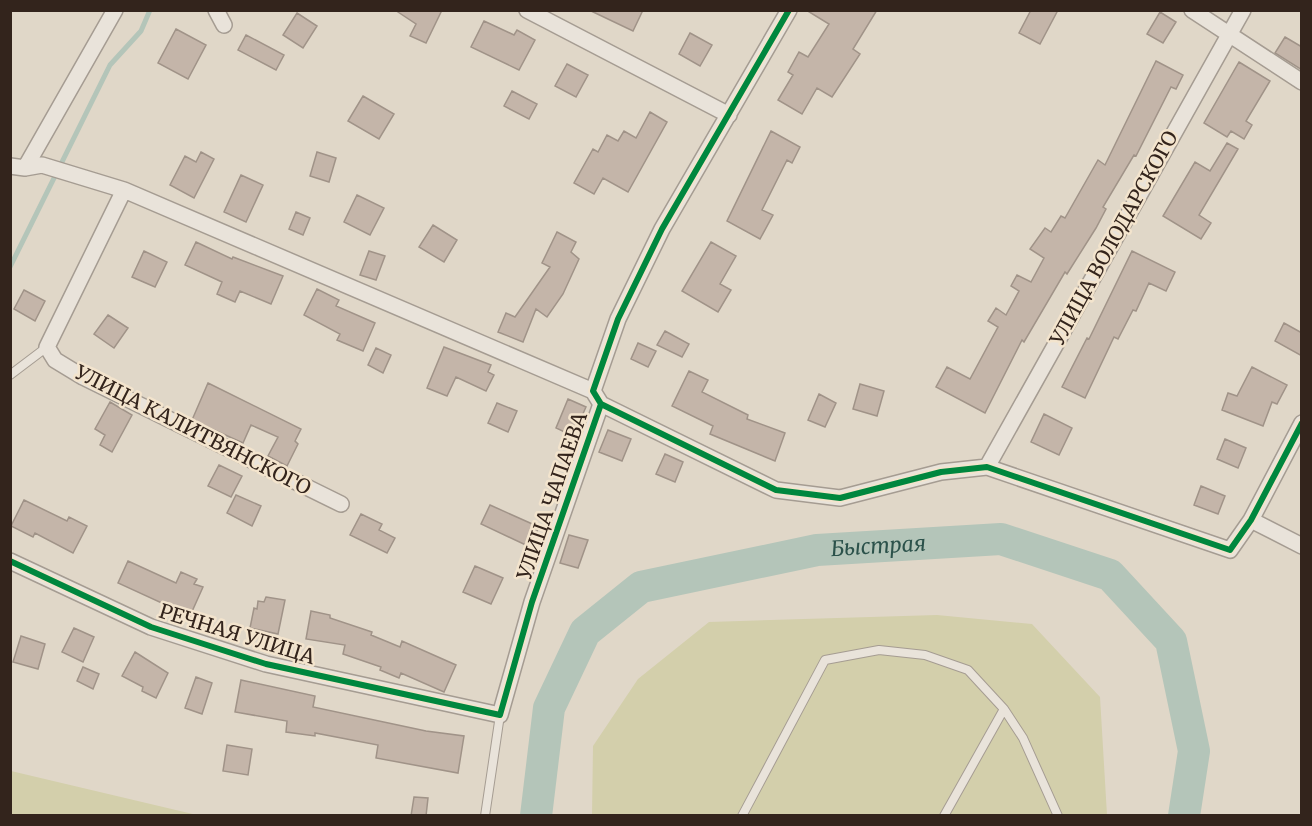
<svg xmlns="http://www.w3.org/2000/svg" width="1312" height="826" font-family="Merriweather,serif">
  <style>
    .green { fill: #d3cfab }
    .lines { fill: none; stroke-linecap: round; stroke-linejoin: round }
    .stream { stroke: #b4c5b9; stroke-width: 5 }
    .river { stroke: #b4c5b9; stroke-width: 32 }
    .building { fill: #c4b5a9; stroke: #a09388; stroke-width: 1.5 }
    .service-casing { stroke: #a59c92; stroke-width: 10 }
    .minor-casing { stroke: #a59c92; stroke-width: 18 }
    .service { stroke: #e9e3da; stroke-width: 8 }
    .minor { stroke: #e9e3da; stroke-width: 15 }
    .cycleway-casing { stroke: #f3e4cd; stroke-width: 10 }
    .cycleway { stroke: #00873e; stroke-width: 6 }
    .labels { text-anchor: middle; stroke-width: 5; stroke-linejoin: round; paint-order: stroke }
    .street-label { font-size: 20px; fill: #33241c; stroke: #f3e4cd }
    .water-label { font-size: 21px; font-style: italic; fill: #2c524b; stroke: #f3e4cd }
  </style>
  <rect width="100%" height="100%" fill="#e0d7c8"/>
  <path class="green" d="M 937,615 L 1032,624 L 1100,697 L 1107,815 L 592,816 L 593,746 L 638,679 L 709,622 Z
    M 10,771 L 11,771 L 197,815 L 11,815 Z"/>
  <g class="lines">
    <path class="stream" d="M 10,267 L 110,65 L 141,31 L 150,10"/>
    <path class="river" id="s1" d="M 536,816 L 549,708 L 585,632 L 641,587 L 817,550 L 1001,539 L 1110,575 L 1171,641 L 1194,751 L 1184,816"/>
  </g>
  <path class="building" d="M 395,10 L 442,10 L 426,43 L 410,36 L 416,24 Z
    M 589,10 L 643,10 L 633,31 Z
    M 806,10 L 877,10 L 853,49 L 860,54 L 832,97 L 817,88 L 802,114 L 778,100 L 793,75 L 788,72 L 799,52 L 808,57 L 829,24 Z
    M 1031,10 L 1058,10 L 1040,44 L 1019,33 Z
    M 1160,12 L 1176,22 L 1163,43 L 1147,34 Z
    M 297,13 L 317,26 L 303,48 L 283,35 Z
    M 484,21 L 514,35 L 517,30 L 535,40 L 519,70 L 471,47 Z
    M 176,29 L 206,45 L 188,79 L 158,63 Z
    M 690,33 L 712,45 L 700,66 L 679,54 Z
    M 246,35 L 284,55 L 276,70 L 238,50 Z
    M 1285,37 L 1302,47 L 1302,70 L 1275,53 Z
    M 1156,61 L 1183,75 L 1176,89 L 1171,87 L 1136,156 L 1134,155 L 1103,207 L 1106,209 L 1096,228 L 1067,274 L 1065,272 L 1024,342 L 1022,340 L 985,413 L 936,387 L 947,367 L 970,379 L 998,327 L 988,321 L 996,308 L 1006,315 L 1019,291 L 1011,286 L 1017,275 L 1031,282 L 1044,258 L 1030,249 L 1045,228 L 1051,232 L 1061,216 L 1065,218 L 1098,160 L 1105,165 Z
    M 1239,62 L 1270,81 L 1246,121 L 1252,125 L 1244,139 L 1231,131 L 1227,137 L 1204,123 Z
    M 567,64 L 588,75 L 576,97 L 555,86 Z
    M 512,91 L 537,104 L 529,119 L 504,106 Z
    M 363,96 L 394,114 L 379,139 L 348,121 Z
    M 650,112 L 667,122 L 628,192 L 603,178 L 594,194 L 574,183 L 593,149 L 598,152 L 607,135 L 618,141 L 624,131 L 636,138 Z
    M 771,131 L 800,147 L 792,163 L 787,160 L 762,210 L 773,215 L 760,239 L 727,221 Z
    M 1227,143 L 1238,149 L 1199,215 L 1211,223 L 1201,239 L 1163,216 L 1195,162 L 1210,171 Z
    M 201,152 L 214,159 L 194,198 L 170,185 L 185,156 L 196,162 Z
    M 317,152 L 336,158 L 329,182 L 310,176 Z
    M 241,175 L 263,185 L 246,222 L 224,212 Z
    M 357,195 L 384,208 L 370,235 L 344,222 Z
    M 296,212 L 310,218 L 303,235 L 289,229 Z
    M 433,225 L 457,240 L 444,262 L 419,247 Z
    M 557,232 L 576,242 L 571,252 L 579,259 L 563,294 L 547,317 L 536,309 L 523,342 L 498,332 L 506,313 L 515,317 L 550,267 L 542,263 Z
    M 196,242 L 232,259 L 233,257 L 283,276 L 271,304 L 240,291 L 235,302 L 217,294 L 222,282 L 185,265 Z
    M 711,242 L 736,256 L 720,284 L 731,290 L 718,312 L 682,291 Z
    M 144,251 L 167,262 L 155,287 L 132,277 Z
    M 369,251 L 385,256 L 376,280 L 360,275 Z
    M 1132,251 L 1175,272 L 1166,291 L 1149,283 L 1136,311 L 1133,310 L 1118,339 L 1114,337 L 1085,398 L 1062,387 L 1087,338 L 1089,339 Z
    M 317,289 L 339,300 L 336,306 L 375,323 L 363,351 L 337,340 L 340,334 L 304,315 Z
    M 24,290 L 45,301 L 35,321 L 14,309 Z
    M 108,315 L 128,328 L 114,348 L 94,334 Z
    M 1284,323 L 1302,333 L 1302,356 L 1275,341 Z
    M 665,331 L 689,344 L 682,357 L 657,345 Z
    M 638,343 L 656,351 L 648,367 L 631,359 Z
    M 444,347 L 491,365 L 488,372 L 494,375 L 486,391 L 456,377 L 447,396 L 427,388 Z
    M 376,348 L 391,355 L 383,373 L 368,365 Z
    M 1252,367 L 1287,385 L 1277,404 L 1272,402 L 1263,426 L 1222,410 L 1228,393 L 1237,396 Z
    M 689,371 L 708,380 L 702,392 L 748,415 L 747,419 L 785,433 L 775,461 L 710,434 L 713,426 L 672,406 Z
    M 208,383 L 301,429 L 295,441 L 298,444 L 287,466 L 268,456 L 278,437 L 251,425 L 243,443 L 192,420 Z
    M 860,384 L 884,391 L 877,416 L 853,409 Z
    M 819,394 L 836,403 L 825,427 L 808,420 Z
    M 568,399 L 586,407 L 573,436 L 556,428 Z
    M 110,402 L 132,415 L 112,452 L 100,445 L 105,435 L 95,429 Z
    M 497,403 L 517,411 L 508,432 L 488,423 Z
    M 1044,414 L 1072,428 L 1059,455 L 1031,442 Z
    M 608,430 L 631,439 L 622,461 L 599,452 Z
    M 1225,439 L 1246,448 L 1238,468 L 1217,459 Z
    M 665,454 L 683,462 L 675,482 L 656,474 Z
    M 219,465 L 242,476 L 231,497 L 208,486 Z
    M 1201,486 L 1225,496 L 1218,514 L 1194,505 Z
    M 236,495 L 261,506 L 252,526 L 227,513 Z
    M 24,500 L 67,521 L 69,517 L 87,526 L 73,553 L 35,533 L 33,537 L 11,526 Z
    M 490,505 L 539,527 L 530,547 L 481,524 Z
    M 361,514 L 382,524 L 379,530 L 395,538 L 387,553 L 350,535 Z
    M 569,535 L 588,540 L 578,568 L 560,563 Z
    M 128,561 L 176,583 L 181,572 L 197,579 L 194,584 L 203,587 L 190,616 L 118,583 Z
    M 475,566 L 503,578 L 491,604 L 463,592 Z
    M 266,597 L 285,600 L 278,634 L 250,628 L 254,608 L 257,609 L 258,601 L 264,602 Z
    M 311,611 L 330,615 L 330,618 L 372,632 L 371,635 L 400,647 L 402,641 L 456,665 L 444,692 L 401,673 L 399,678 L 380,670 L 381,667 L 343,654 L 345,645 L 306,639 Z
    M 74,628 L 94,637 L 83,662 L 62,652 Z
    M 21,636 L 45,644 L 38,669 L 13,662 Z
    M 135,652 L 168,673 L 156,698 L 142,691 L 143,687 L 122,676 Z
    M 83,667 L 99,674 L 93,689 L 77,681 Z
    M 196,677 L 212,683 L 202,714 L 185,708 Z
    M 241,680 L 315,696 L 313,707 L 426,731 L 464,736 L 458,773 L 376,758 L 378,745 L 315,733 L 315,736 L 286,732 L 287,721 L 235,712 Z
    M 227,745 L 252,749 L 248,775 L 223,771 Z
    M 414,797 L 428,798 L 426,816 L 411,816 Z"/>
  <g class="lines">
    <g class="service-casing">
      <path id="service" d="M 10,375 L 47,347
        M 485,816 L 500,715
        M 742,816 L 825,660 L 879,650 L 925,655 L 968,670 L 1004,709 L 1023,738 L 1058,816
        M 944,816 L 1004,709"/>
    </g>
    <g class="minor-casing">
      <path id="minor" d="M 216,10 L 224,25
        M 527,10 L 729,115
        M 1192,10 L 1302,82
        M 10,166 L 25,168 L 42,165 L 124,190 L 593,391
        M 25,168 L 115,10
        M 124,190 L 47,347 L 55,360 L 83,377 L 341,504
        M 601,404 L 776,490 L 840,498 L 941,472 L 987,467 L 1230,550 L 1251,520 L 1302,423
        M 987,467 L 1243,10
        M 1251,520 L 1302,546
        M 10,561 L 151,627 L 266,664 L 500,715 L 532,602 L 601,404 L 593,391 L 618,319 L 662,229 L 789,10"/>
    </g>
    <use href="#service" class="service"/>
    <use href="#minor" class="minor"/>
    <g class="cycleway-casing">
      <path id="cycleway" d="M 601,404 L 776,490 L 840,498 L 941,472 L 987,467 L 1230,550 L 1251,520 L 1302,423
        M 10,561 L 151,627 L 266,664 L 500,715 L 532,602 L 601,404 L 593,391 L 618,319 L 662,229 L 789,10"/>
    </g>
    <use href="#cycleway" class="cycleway"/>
  </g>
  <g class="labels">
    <g class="street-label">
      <text transform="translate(1114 238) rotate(-61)" y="7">УЛИЦА ВОЛОДАРСКОГО</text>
      <text transform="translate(193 430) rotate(27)" y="7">УЛИЦА КАЛИТВЯНСКОГО</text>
      <text transform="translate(552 496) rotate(-71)" y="7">УЛИЦА ЧАПАЕВА</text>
      <text transform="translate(237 634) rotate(17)" y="7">РЕЧНАЯ УЛИЦА</text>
    </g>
    <g class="water-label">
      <text dy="7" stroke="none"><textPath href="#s1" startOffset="506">Быстрая</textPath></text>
    </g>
  </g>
  <rect width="1312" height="826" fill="none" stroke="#33241c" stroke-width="24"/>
</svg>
